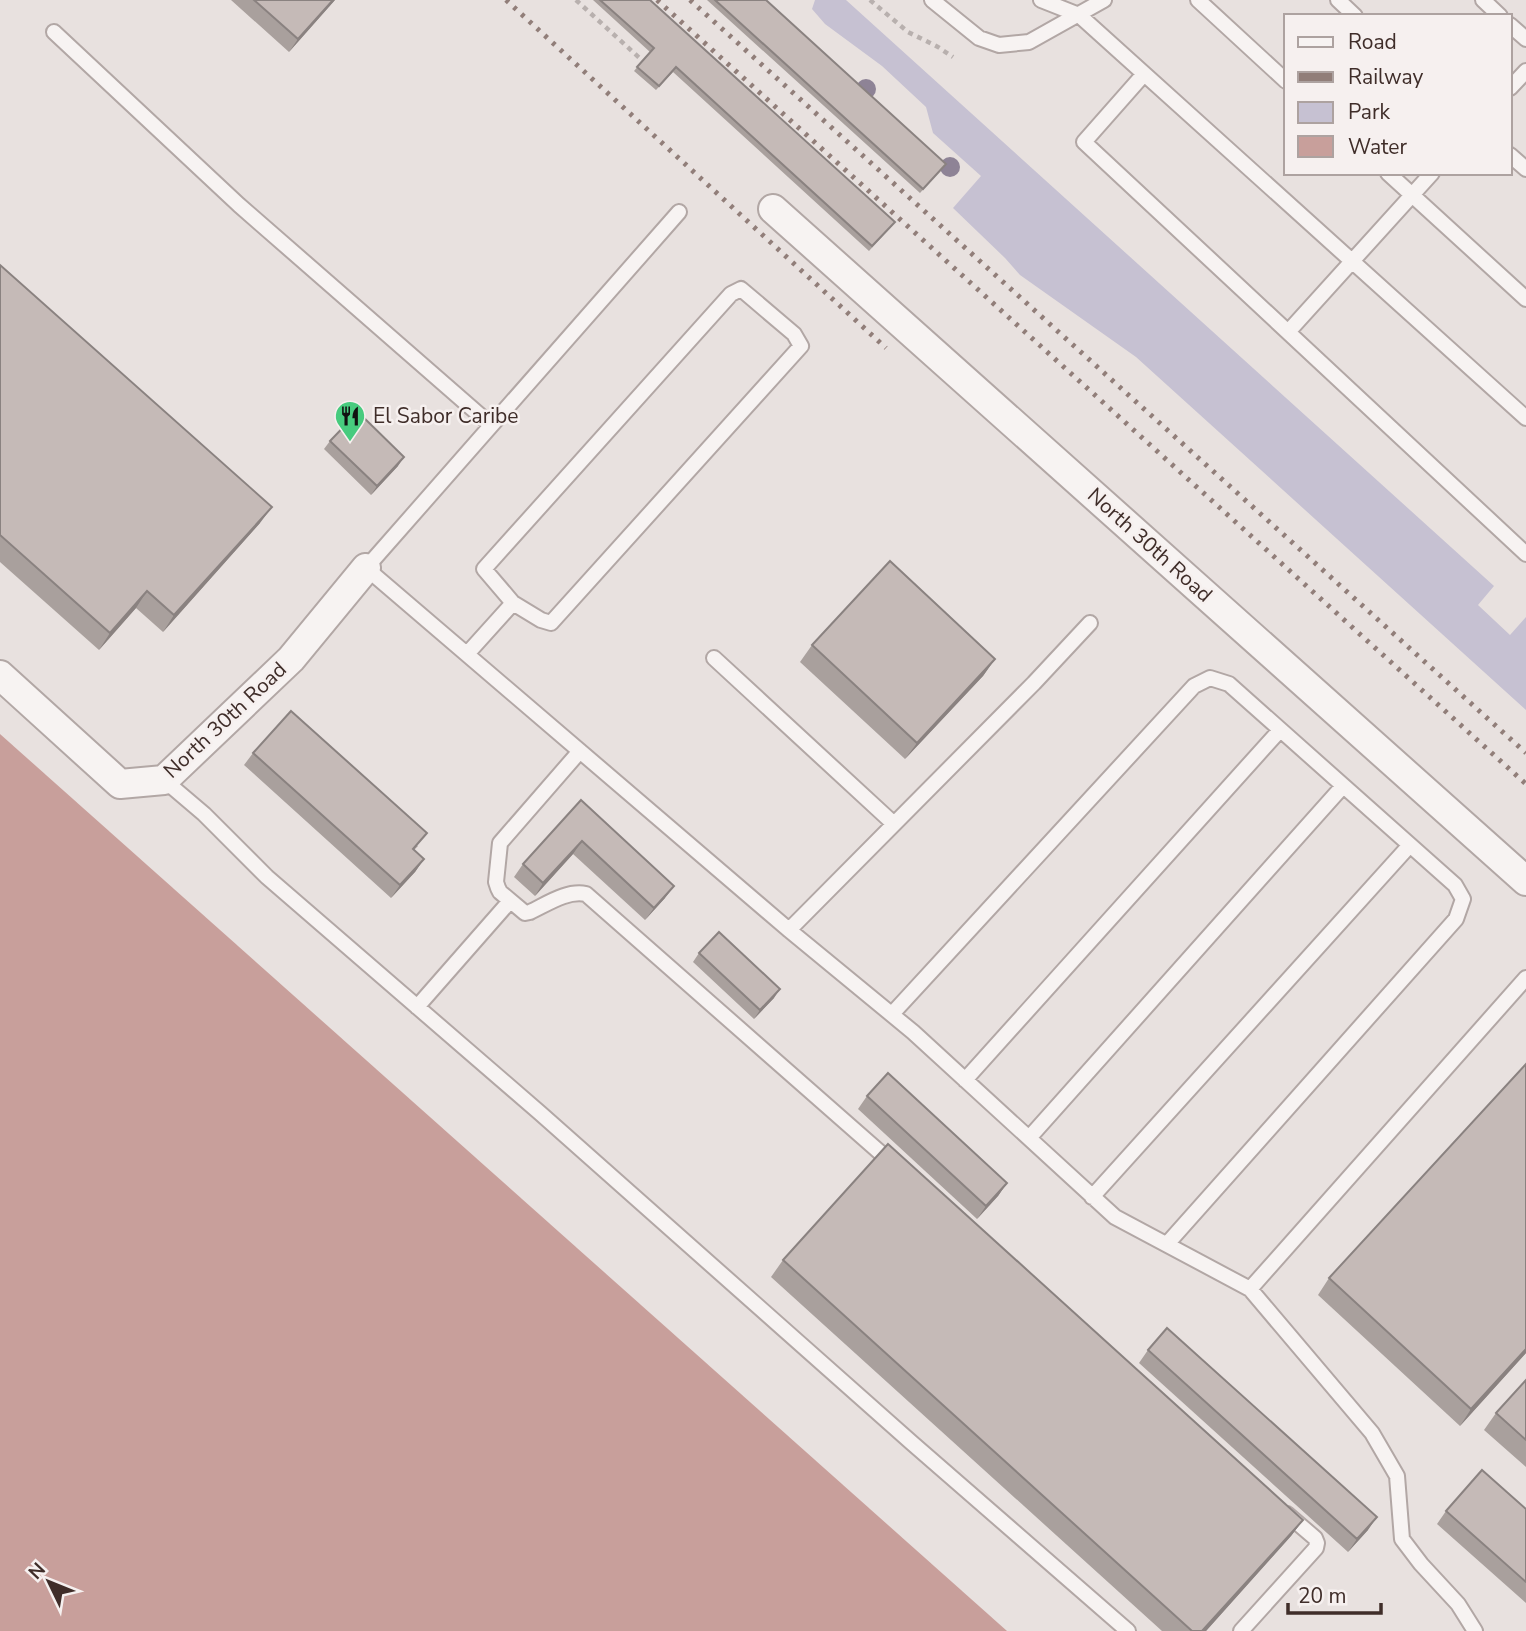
<svg xmlns="http://www.w3.org/2000/svg" width="1526" height="1631" font-family="'Nunito Sans',sans-serif">
  <style>
    .green { fill: #c6c1d2 }
    .water { fill: #c89f9b }
    .lines { fill: none; stroke-linecap: round; stroke-linejoin: round }
    .lane-casing { stroke: #b2a7a5; stroke-width: 18 }
    .street-casing { stroke: #b2a7a5; stroke-width: 32 }
    .path { stroke: #b8b0ae; stroke-width: 4.5; stroke-dasharray: 5 5; stroke-linecap: butt }
    .lane { stroke: #f7f3f2; stroke-width: 14 }
    .street { stroke: #f7f3f2; stroke-width: 28 }
    .rail { stroke: #917e79; stroke-width: 5; stroke-dasharray: 3.5 7; stroke-linecap: butt }
    .tree { fill: #8e8396 }
    .wall { fill: #a9a09d }
    .shaded-wall { fill: #8a8280 }
    .building { fill: #c5bab7; stroke: #8a8280; stroke-width: 2 }
    .labels { text-anchor: middle; stroke-width: 5; stroke-linejoin: round; paint-order: stroke }
    .poi-label { font-size: 21px; fill: #3f2d29; stroke: #f6f0ef; text-anchor: start }
    .street-label { font-size: 21px; fill: #3f2d29; stroke: #f6f0ef }
  </style>
  <rect width="100%" height="100%" fill="#e8e1df"/>
  <path class="green" d="M 815,0 L 846,0 L 1494,586 L 1478,605 L 1510,635 L 1526,617 L 1526,710 L 1136,357 L 1020,275 L 1005,258 L 953,208 L 981,176 L 933,133 L 926,107 L 882,66 L 825,24 L 812,9 Z"/>
  <path class="water" d="M 0,734 L 1007,1631 L 0,1631 Z"/>
  <g class="lines">
    <g class="lane-casing">
      <path id="lane" d="M 932,0 L 979,38 L 999,45 L 1029,42 L 1104,0
        M 1041,0 L 1079,15 L 1526,418
        M 1198,0 L 1286,81
        M 1338,0 L 1355,16
        M 1483,0 L 1500,16
        M 1510,25 L 1526,39
        M 54,32 L 239,205 L 491,425
        M 1144,74 L 1084,142 L 1526,554
        M 1510,88 L 1526,71
        M 1510,155 L 1526,169
        M 1388,173 L 1526,299
        M 679,212 L 366,568 L 789,930 L 913,1032 L 1115,1217 L 1250,1289 L 1526,978
        M 1288,332 L 1432,173
        M 467,654 L 513,603 L 484,569 L 731,294 L 741,289 L 794,334 L 801,346 L 551,623 L 541,620 L 513,603
        M 714,658 L 894,824
        M 580,751 L 500,843 L 496,882 L 498,888 L 500,892 L 525,913 L 530,912 C 547,904 567,890 586,894 L 892,1163
        M 164,780 L 204,814 L 267,877 L 540,1113 L 912,1443 L 1128,1631
        M 789,930 L 1034,683 L 1090,623
        M 417,1007 L 510,901
        M 892,1014 L 1194,686 L 1210,678 L 1229,684 L 1455,885 L 1463,899 L 1456,919 L 1167,1244
        M 965,1080 L 1280,730
        M 1029,1138 L 1343,786
        M 1092,1197 L 1410,845
        M 1250,1289 L 1372,1433 L 1397,1476 L 1402,1539 L 1421,1564 L 1458,1604 L 1475,1631
        M 1241,1631 L 1316,1548 L 1317,1543 L 1315,1538 L 1287,1514"/>
    </g>
    <g class="street-casing">
      <path id="street" d="M 773,209 L 1526,881
        M 0,675 L 120,784 L 164,780 L 291,659 L 366,568"/>
    </g>
    <path class="path" d="M 576,0 L 645,63
      M 870,0 L 908,32 L 938,47 L 953,57"/>
    <use href="#lane" class="lane"/>
    <use href="#street" class="street"/>
    <path class="rail" d="M 506,0 L 886,348
      M 657,0 L 1526,784
      M 690,0 L 1526,753"/>
  </g>
  <g class="tree">
    <circle cx="866" cy="89" r="10"/>
    <circle cx="950" cy="167" r="10"/>
  </g>
  <path class="wall" d="M 231,0 L 335,0 L 289,52 Z
    M 593,0 L 650,0 L 892,226 L 869,251 L 673,72 L 656,90 L 634,71 L 650,52 Z
    M 707,0 L 766,0 L 943,168 L 920,193 Z
    M 0,265 L 260,523 L 163,632 L 136,608 L 99,650 L 0,562 Z
    M 330,441 L 398,466 L 371,495 L 324,449 Z
    M 812,645 L 995,659 L 983,676 L 905,759 L 800,662 Z
    M 253,753 L 418,846 L 414,850 L 424,859 L 415,872 L 391,898 L 244,765 Z
    M 581,800 L 665,898 L 645,920 L 573,854 L 535,896 L 514,877 L 523,864 Z
    M 699,953 L 774,998 L 754,1019 L 693,962 Z
    M 867,1096 L 1007,1183 L 998,1196 L 977,1219 L 858,1109 Z
    M 783,1260 L 1303,1520 L 1291,1536 L 1206,1631 L 1162,1631 L 771,1277 Z
    M 1329,1278 L 1526,1353 L 1460,1426 L 1318,1295 Z
    M 1148,1350 L 1368,1530 L 1348,1552 L 1139,1363 Z
    M 1526,1380 L 1526,1467 L 1484,1430 L 1496,1413 Z
    M 1526,1509 L 1526,1603 L 1437,1524 L 1446,1511 Z"/>
  <path class="shaded-wall" d="M 333,0 L 335,0 L 289,52 L 298,39 Z
    M 404,457 L 398,466 L 371,495 L 377,486 Z
    M 272,507 L 260,523 L 163,632 L 174,615 Z
    M 147,591 L 136,608 L 99,650 L 110,633 Z
    M 995,659 L 983,676 L 905,759 L 917,743 Z
    M 582,841 L 573,854 L 535,896 L 543,883 Z
    M 424,859 L 415,872 L 391,898 L 400,885 Z
    M 674,886 L 665,898 L 645,920 L 654,908 Z
    M 780,989 L 774,998 L 754,1019 L 760,1010 Z
    M 1007,1183 L 998,1196 L 977,1219 L 986,1206 Z
    M 1526,1349 L 1526,1353 L 1460,1426 L 1471,1409 Z
    M 1377,1517 L 1368,1530 L 1348,1552 L 1357,1539 Z
    M 1303,1520 L 1291,1536 L 1206,1631 L 1202,1631 Z"/>
  <path class="building" d="M 254,0 L 333,0 L 298,39 Z
    M 600,0 L 650,0 L 895,222 L 872,246 L 676,67 L 659,86 L 637,67 L 654,48 Z
    M 715,0 L 766,0 L 946,164 L 923,189 Z
    M 0,265 L 272,507 L 174,615 L 147,591 L 110,633 L 0,535 Z
    M 358,412 L 404,457 L 377,486 L 330,441 Z
    M 890,561 L 995,659 L 917,743 L 812,645 Z
    M 291,711 L 427,833 L 413,849 L 424,859 L 400,885 L 253,753 Z
    M 581,800 L 674,886 L 654,908 L 582,841 L 543,883 L 523,864 Z
    M 719,932 L 780,989 L 760,1010 L 699,953 Z
    M 1526,1064 L 1526,1349 L 1471,1409 L 1329,1278 Z
    M 888,1073 L 1007,1183 L 986,1206 L 867,1096 Z
    M 888,1144 L 1303,1520 L 1202,1631 L 1192,1631 L 783,1260 Z
    M 1167,1328 L 1377,1517 L 1357,1539 L 1148,1350 Z
    M 1526,1380 L 1526,1440 L 1496,1413 Z
    M 1482,1470 L 1526,1509 L 1526,1582 L 1446,1511 Z"/>
  <defs>
    <g id="restaurant-pin" transform="scale(1.575)"><path d="M0 17L-7.5 6A9.5 9.5 0 1 1 7.5 6Z" fill="#47cb7e" stroke="#f6f0ef"/><path d="M-5-6h1v4h1v-4h1v4h1v-4h1v5L-1.5 .5V6h-2V.5L-5-1ZM5-6V6H3V1.5H1.5Q1.5-4 5-6Z" fill="#111"/></g>
  </defs>
  <g fill-rule="evenodd">
    <use href="#restaurant-pin" x="350" y="416"/>
  </g>
  <g class="labels">
    <g class="poi-label">
      <text x="373" y="423">El Sabor Caribe</text>
    </g>
    <g class="street-label">
      <text transform="translate(1150 545) rotate(42)" y="7">North 30th Road</text>
      <text transform="translate(225 720) rotate(-43)" y="7">North 30th Road</text>
    </g>
  </g>
  <rect x="1284" y="14" width="228" height="161" fill="#f6f0ef" stroke="#ada2a0" stroke-width="2"/>
  <rect x="1298" y="37" width="35" height="10" fill="#f7f3f2" stroke="#ada2a0" stroke-width="2"/>
  <text x="1348" y="49" font-size="21" fill="#3f2d29">Road</text>
  <rect x="1298" y="72" width="35" height="10" fill="#917e79" stroke="#ada2a0" stroke-width="2"/>
  <text x="1348" y="84" font-size="21" fill="#3f2d29">Railway</text>
  <rect x="1298" y="102" width="35" height="21" fill="#c6c1d2" stroke="#ada2a0" stroke-width="2"/>
  <text x="1348" y="119" font-size="21" fill="#3f2d29">Park</text>
  <rect x="1298" y="136" width="35" height="21" fill="#c89f9b" stroke="#ada2a0" stroke-width="2"/>
  <text x="1348" y="154" font-size="21" fill="#3f2d29">Water</text>
  <g transform="translate(49 1582) rotate(313)" stroke="#f6f0ef" stroke-width="5" paint-order="stroke">
  <path d="M0-5L12 26L0 18L-12 26Z" fill="#3f2d29"/>
  <text y="-10" font-size="19" font-weight="bold" text-anchor="middle" fill="#3f2d29">N</text>
  </g>
  <path d="M1288 1603v10h93v-10" fill="none" stroke="#3f2d29" stroke-width="3.5"/>
  <text x="1298" y="1603" font-size="21" fill="#3f2d29" stroke="#f6f0ef" stroke-width="5" paint-order="stroke">20 m</text>
</svg>
